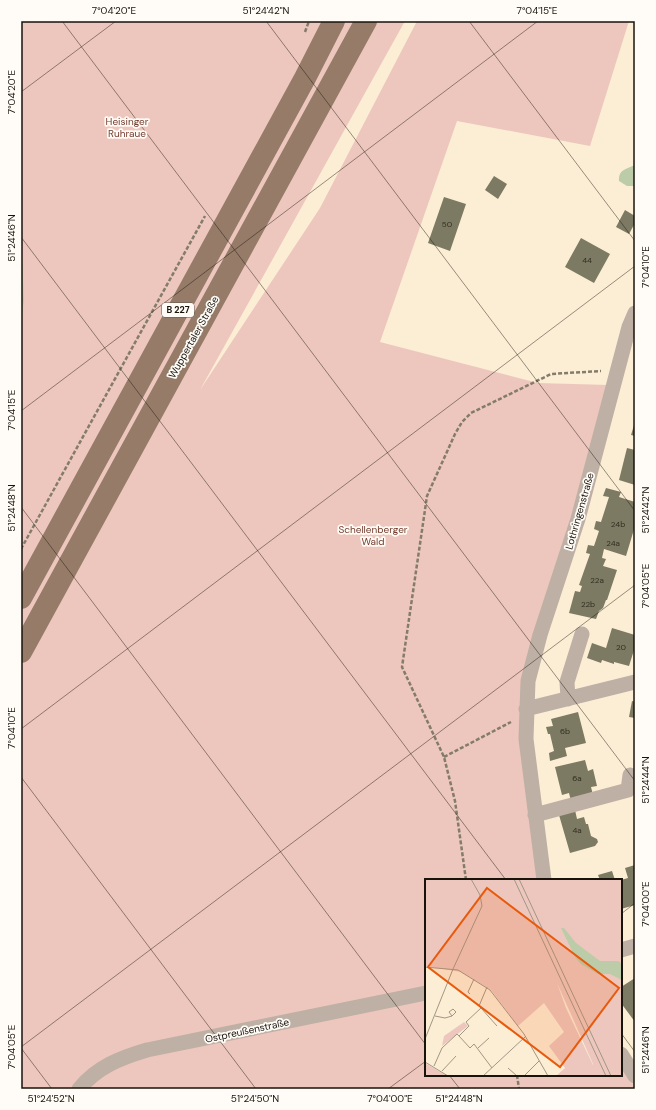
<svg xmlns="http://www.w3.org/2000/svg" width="656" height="1110" font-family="'DM Sans',sans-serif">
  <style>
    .green { fill: #edc7bd }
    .water { fill: #bccca9 }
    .building { fill: #7c7a62 }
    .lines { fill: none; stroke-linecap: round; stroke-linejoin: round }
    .path { stroke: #847b6b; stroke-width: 2.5; stroke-dasharray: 4 2; stroke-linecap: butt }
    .street { stroke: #bfb0a5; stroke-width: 15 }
    .primary { stroke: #957b68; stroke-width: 22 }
    .ticks { fill: none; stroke: #18130b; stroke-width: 1; stroke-opacity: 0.45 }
    .labels { text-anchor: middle; stroke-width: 3.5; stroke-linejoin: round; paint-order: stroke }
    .number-label { font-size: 8px; fill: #312d21 }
    .shield { fill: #fffcf7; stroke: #5d5952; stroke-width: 1 }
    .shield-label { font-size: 9px; font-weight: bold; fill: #18130b }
    .park-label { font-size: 10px; fill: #723b2d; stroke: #fffcf7 }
    .street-label { font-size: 10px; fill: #18130b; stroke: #fffcf7 }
    .inset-road { fill: none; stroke: #a19684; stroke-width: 1 }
    .view { fill: #e8590c; fill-opacity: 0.15; stroke: #e8590c; stroke-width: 2 }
    .inset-edge { fill: none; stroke: #18130b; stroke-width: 2 }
    .neatline { fill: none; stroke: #18130b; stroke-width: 1.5 }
    .ticks-label { font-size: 10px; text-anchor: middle; fill: #18130b }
  </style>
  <rect width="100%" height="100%" fill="#fceed5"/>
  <path class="green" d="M 21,21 L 405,21 L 200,390 L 320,208 L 417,21 L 629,21 L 590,146 L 457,121 L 380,342 L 538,383 L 609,385 L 526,678 L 542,880 L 426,880 L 426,1075 L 621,1075 L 621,1061 L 635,1083 L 635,1089 L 21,1089 Z"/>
  <path class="water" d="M 635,165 L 635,186 L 627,186 L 619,181 C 618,170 626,169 635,165 Z
    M 21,237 L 24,301 L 21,318 Z"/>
  <path class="building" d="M 494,176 L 507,184 L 498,199 L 485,190 Z
    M 444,197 L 466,204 L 450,251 L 428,243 Z
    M 625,210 L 635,216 L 635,223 L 629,234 L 616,227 Z
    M 581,238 L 610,254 L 594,283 L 565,267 Z
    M 635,422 L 635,436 L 631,435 Z
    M 627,448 L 635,450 L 635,485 L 619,480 Z
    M 606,488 L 621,492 L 619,497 L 635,502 L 635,526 L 626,556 L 604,549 L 602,558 L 606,559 L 603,566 L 617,570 L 607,600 L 606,600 L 603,608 L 599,611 L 596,619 L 569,613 L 575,591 L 580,592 L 582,586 L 579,585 L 590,554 L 586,553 L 588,545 L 594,546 L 599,531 L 594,529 L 596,521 L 601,522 L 609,497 L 603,496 Z
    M 612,628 L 635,635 L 635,647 L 629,666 L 614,662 L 614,664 L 602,660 L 601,663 L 587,658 L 592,643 L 606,648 Z
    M 632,701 L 635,702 L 635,718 L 629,717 Z
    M 578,712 L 586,743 L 565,748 L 567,756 L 550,761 L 549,753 L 554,751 L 550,734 L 548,734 L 546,727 L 553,726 L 551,719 Z
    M 585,760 L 588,771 L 593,769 L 597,786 L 591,787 L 593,795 L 571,801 L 569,793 L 562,795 L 555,767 Z
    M 575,810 L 577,819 L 584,817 L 586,824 L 588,824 L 591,836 L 597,839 L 598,842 L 595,846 L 570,853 L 559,815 Z
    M 635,865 L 635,905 L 621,909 L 621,880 L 628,878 L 625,868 Z
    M 612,871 L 615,880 L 600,880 L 598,875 Z
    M 635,978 L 635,1022 L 621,1003 L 621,987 Z"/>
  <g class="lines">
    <path class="path" d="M 305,32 L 309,21
      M 21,549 L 205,216
      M 444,757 L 511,722
      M 466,880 L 455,801 L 444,757 L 402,667 L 427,496 L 455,434 L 462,422 L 471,413 L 551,374 L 601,371
      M 517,1075 L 519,1089"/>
    <path class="street" d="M 568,699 L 567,682 L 582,634
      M 526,709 L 635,682
      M 535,815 L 628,790 L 630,775
      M 544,880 L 526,739 L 528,681 L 540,635 L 578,519 L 629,327 L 635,313
      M 621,950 L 635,946
      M 621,1054 L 635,1076
      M 79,1089 C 97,1067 120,1058 147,1050 L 426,993"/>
    <path class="primary" d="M 21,598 L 305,78 L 334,21
      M 21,652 L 366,21"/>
  </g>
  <path class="ticks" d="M 62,21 L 635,781M 266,21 L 635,511M 469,21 L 635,241M 21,92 L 116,21M 21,237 L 506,880M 21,411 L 538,21M 21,507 L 426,1045M 21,729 L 635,266M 21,777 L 256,1089M 621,914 L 635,903M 621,1033 L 635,1052M 21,1047 L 635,585M 21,1048 L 52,1089M 449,1075 L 460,1089M 388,1089 L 426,1061"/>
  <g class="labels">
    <g class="number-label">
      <text x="447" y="227">50</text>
      <text x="587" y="263">44</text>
      <text x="618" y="527">24b</text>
      <text x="613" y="546">24a</text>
      <text x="597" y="583">22a</text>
      <text x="588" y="607">22b</text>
      <text x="621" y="650">20</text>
      <text x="565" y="734">6b</text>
      <text x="577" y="781">6a</text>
      <text x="577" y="833">4a</text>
    </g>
    <rect class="shield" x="162" y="303" width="32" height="14" rx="3"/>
    <g class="shield-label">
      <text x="178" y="313">B 227</text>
    </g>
    <g class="park-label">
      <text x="127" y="125">Heisinger<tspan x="127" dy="12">Ruhraue</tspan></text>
      <text x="373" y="533">Schellenberger<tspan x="373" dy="12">Wald</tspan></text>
    </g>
    <g class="street-label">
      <text transform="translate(193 337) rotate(-61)" y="4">Wuppertaler Straße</text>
      <text transform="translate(579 511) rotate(-74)" y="4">Lothringenstraße</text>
      <text transform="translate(247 1030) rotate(-12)" y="4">Ostpreußenstraße</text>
    </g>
  </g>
  <g transform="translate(425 879)">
    <rect width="197" height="197" fill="#fceed5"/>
    <path d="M 0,0 L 197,0 L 197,197 L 131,197 L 140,189 L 124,167 L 139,153 L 119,124 L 93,147 L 66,111 L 36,93 L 0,87 ZM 132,104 L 168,185 L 168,186 L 141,129 ZM 39,143 L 43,147 L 17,167 L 19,157 ZM 0,184 L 22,197 L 0,197 Z" fill="#edc7bd" fill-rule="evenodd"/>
    <path d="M 136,49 L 139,49 L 151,64 L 175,82 L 194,82 L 197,86 L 197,101 L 185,95 L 173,95 L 156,85 L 150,78 Z" fill="#bccca9"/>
    <path class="inset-road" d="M 89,0 L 181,197M 94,0 L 186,197M 0,88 L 33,91 L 65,111 L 99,155 L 123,197M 45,115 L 43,113 L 49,100M 56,129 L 72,147M 10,137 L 20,139 L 27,137 L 31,133 L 28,130 L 24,133 L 27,137M 34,157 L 44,147 L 41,143 L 56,129 L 54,127 L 62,108M 34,157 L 45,169 L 49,165 L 67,189M 0,160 L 28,90 L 57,27 L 55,16 L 46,0M 53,169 L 64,159M 0,183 L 23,197M 9,187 L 17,169 L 32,155 L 34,157M 83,189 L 92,197M 17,192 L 31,177M 58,197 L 100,158M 99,197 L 114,182"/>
    <path class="view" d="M 62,9 L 194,109 L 135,188 L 3,88 Z"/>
    <rect width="197" height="197" class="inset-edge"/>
  </g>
  <rect width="656" height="1110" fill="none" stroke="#fffcf7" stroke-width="44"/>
  <rect x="22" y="22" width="612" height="1066" class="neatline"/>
  <g class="ticks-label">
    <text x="114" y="14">7°04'20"E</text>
    <text x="266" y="14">51°24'42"N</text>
    <text x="537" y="14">7°04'15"E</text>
    <text transform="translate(11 92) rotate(-90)" y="4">7°04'20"E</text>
    <text transform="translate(11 238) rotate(-90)" y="4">51°24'46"N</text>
    <text transform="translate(645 267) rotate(-90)" y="4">7°04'10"E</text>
    <text transform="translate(11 410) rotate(-90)" y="4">7°04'15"E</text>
    <text transform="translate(11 508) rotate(-90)" y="4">51°24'48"N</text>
    <text transform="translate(645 510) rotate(-90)" y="4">51°24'42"N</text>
    <text transform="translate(645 586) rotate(-90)" y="4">7°04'05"E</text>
    <text transform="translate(11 728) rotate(-90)" y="4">7°04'10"E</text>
    <text transform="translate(645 780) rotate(-90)" y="4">51°24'44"N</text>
    <text transform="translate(645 904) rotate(-90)" y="4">7°04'00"E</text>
    <text transform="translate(11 1047) rotate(-90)" y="4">7°04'05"E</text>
    <text transform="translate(645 1050) rotate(-90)" y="4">51°24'46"N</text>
    <text x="51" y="1102">51°24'52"N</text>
    <text x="255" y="1102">51°24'50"N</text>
    <text x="390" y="1102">7°04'00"E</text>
    <text x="459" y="1102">51°24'48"N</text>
  </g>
</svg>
